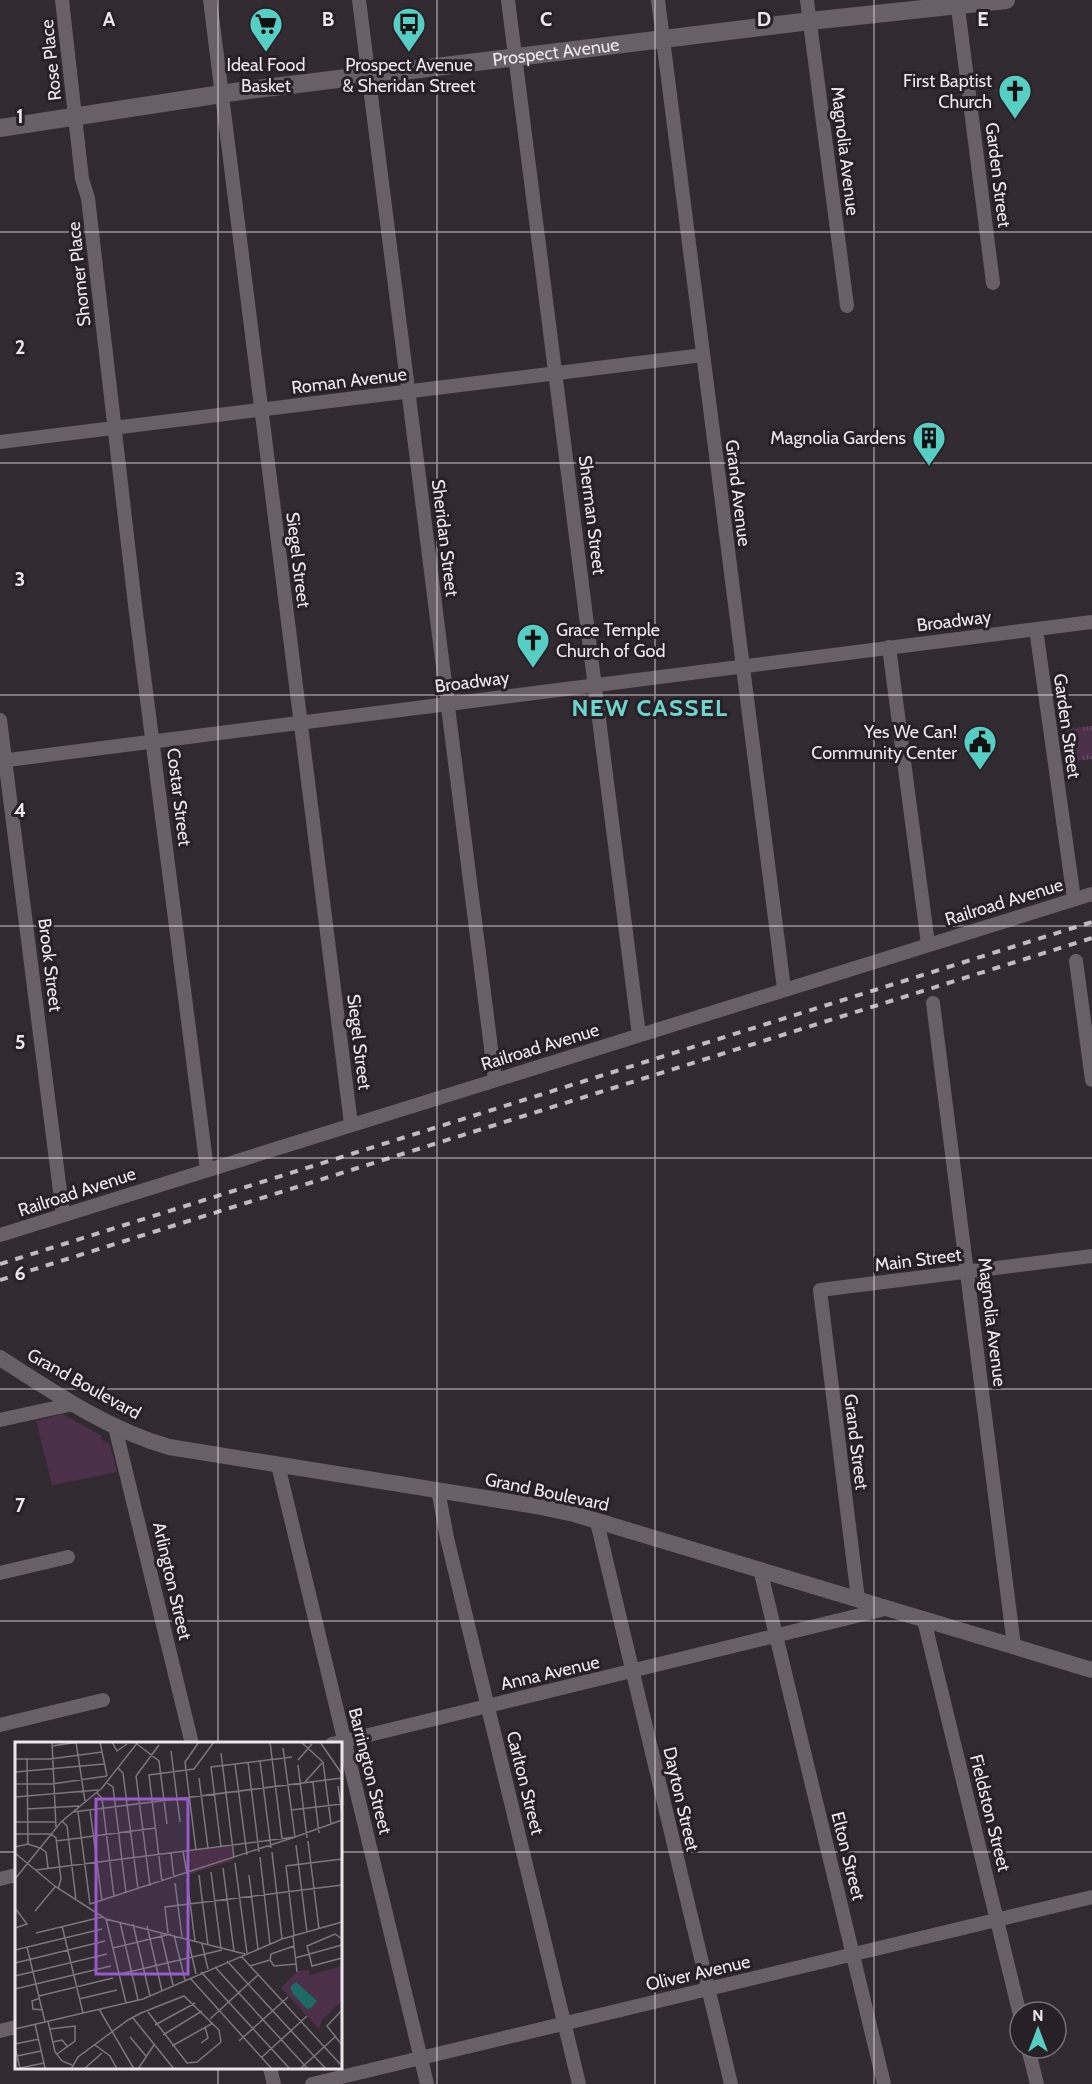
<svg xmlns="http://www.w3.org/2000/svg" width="1092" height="2084" font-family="Cabin,sans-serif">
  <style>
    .green { fill: #4c2f49 }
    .park { fill: url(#park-tufts) }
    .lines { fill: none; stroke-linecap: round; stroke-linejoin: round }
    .minor { stroke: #685f67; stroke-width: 14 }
    .tertiary { stroke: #685f67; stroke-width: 16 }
    .secondary { stroke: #685f67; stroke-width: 18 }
    .rail { stroke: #c1bbc0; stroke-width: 4; stroke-dasharray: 8 8; stroke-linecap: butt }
    .grid { fill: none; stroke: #ede7ec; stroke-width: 1.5; stroke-opacity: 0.55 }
    .labels { text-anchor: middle; stroke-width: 6; stroke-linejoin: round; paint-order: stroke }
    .street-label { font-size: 18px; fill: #ede7ec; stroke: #282027 }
    .poi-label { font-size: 18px; fill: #ede7ec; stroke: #282027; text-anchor: end }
    .district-label { font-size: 24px; font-weight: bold; letter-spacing: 1.5px; fill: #6bd6cc; stroke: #282027 }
    .inset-road { fill: none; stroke: #7d767c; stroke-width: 1.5 }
    .view { fill: #985bca; fill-opacity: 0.15; stroke: #985bca; stroke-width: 3 }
    .inset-edge { fill: none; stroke: #ede7ec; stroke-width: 3 }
    .grid-label { font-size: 20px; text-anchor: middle; font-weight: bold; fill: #ede7ec; stroke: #282027; stroke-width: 6; stroke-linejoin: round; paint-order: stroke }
  </style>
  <defs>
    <pattern id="park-tufts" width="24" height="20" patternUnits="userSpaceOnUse" patternTransform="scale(1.5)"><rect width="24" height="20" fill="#4c2f49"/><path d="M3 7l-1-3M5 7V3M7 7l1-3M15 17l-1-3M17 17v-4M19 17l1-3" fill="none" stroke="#664d63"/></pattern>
  </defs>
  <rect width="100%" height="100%" fill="#322a31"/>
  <path class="green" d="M 62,1414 L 102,1436 L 101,1439 L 110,1445 L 117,1472 L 52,1485 L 36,1421 Z"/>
  <path class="park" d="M 1092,726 L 1092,759 L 1067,762 L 1063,729 Z"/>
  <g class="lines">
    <path class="minor" d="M 62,0 L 82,179 L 88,198 L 135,605 L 207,1170
      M 210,0 L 351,1124
      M 359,0 L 495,1080
      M 508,0 L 639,1035
      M 658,0 L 784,989
      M 807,0 L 847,306
      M 957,0 L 993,283
      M 0,442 L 703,355
      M 1036,629 L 1074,899
      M 889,647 L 928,944
      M 0,720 L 63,1215
      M 0,761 L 1092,622
      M 1076,961 L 1092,1080
      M 933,1003 L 1014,1646
      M 0,1235 L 1092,894
      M 0,1420 L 73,1404
      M 115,1427 L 192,1744
      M 278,1465 L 427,2084
      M 438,1490 L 447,1538 L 579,2084
      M 597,1522 L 731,2084
      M 760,1569 L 884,2084
      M 0,1573 L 68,1557
      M 858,1599 L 820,1290 L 1092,1256
      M 924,1620 L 1020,2015
      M 0,1725 L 103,1700
      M 332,1744 L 889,1608
      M 0,1879 L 16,1875
      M 0,2031 L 16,2027
      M 1028,2048 L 1037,2084
      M 270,2068 L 274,2084
      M 312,2084 L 1092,1897"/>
    <path class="tertiary" d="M 0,1358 C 53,1392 107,1429 169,1447 L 536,1506 L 574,1514 L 1092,1670"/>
    <path class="secondary" id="s1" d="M 0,128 L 241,91 L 810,21 L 1006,0"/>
    <path class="rail" d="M 0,1264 L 1092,922
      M 0,1280 L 1092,938"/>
  </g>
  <path class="grid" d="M 218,0 L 218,1744M 437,0 L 437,2084M 655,0 L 655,2084M 874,0 L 874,2084M 0,232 L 1092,232M 0,463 L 1092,463M 0,695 L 1092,695M 0,926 L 1092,926M 0,1158 L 1092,1158M 0,1389 L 1092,1389M 0,1621 L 1092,1621M 0,1852 L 16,1852M 340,1852 L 1092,1852M 218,2068 L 218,2084"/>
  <defs>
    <g id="supermarket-pin" transform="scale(1.725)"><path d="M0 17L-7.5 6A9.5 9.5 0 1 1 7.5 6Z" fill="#56cec4" stroke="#282027"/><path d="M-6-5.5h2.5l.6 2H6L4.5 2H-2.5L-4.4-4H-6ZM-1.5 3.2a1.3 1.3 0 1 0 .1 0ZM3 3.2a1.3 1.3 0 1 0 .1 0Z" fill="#111"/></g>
    <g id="bus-pin" transform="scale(1.725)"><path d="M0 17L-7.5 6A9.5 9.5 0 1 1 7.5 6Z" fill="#56cec4" stroke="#282027"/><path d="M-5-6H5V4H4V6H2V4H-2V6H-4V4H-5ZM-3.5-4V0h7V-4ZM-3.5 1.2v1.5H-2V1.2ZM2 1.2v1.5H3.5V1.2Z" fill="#111"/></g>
    <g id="church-pin" transform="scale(1.725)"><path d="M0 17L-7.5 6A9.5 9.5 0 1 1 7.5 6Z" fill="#56cec4" stroke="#282027"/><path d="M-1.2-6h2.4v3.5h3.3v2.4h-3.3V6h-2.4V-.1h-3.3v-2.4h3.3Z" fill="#111"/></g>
    <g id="building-pin" transform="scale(1.725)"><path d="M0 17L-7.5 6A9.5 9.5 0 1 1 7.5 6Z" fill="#56cec4" stroke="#282027"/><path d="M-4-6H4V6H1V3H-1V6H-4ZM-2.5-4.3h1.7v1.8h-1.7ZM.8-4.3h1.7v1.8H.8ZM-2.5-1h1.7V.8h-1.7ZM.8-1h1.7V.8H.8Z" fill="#111"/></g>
    <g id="civic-pin" transform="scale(1.725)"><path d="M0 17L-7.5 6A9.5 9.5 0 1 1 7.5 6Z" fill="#56cec4" stroke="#282027"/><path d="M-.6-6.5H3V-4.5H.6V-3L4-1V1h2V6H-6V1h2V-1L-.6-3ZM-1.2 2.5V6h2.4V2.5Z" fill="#111"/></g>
  </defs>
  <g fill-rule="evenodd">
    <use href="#supermarket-pin" x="266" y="24"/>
    <use href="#bus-pin" x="409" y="24"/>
    <use href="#church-pin" x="1015" y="91"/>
    <use href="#building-pin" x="929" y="438"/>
    <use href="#church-pin" x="533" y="640"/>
    <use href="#civic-pin" x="980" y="742"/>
  </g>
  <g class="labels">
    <g class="street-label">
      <text dy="6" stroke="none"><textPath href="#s1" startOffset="561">Prospect Avenue</textPath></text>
      <text transform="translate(51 60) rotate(-96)" y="6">Rose Place</text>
      <text transform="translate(845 151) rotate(83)" y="6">Magnolia Avenue</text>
      <text transform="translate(998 175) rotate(83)" y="6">Garden Street</text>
      <text transform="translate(79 274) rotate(-96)" y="6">Shomer Place</text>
      <text transform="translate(349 381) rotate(-7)" y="6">Roman Avenue</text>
      <text transform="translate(738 493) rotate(83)" y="6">Grand Avenue</text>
      <text transform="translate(592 515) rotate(83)" y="6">Sherman Street</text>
      <text transform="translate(445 538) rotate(83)" y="6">Sheridan Street</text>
      <text transform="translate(298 560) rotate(83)" y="6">Siegel Street</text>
      <text transform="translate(954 621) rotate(-7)" y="6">Broadway</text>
      <text transform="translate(472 682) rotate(-7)" y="6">Broadway</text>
      <text transform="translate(1067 726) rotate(82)" y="6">Garden Street</text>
      <text transform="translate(179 797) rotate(83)" y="6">Costar Street</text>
      <text transform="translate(1004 902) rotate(-17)" y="6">Railroad Avenue</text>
      <text transform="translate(50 965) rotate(83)" y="6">Brook Street</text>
      <text transform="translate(359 1042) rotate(83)" y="6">Siegel Street</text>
      <text transform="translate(540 1047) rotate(-17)" y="6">Railroad Avenue</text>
      <text transform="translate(77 1192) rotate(-18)" y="6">Railroad Avenue</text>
      <text transform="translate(918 1260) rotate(-7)" y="6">Main Street</text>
      <text transform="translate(992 1322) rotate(83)" y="6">Magnolia Avenue</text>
      <text transform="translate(84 1384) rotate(29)" y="6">Grand Boulevard</text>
      <text transform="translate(856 1442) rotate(83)" y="6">Grand Street</text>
      <text transform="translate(547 1492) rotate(12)" y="6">Grand Boulevard</text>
      <text transform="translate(172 1581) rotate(77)" y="6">Arlington Street</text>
      <text transform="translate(550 1673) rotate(-13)" y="6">Anna Avenue</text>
      <text transform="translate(370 1771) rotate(76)" y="6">Barrington Street</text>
      <text transform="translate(525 1783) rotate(76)" y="6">Carlton Street</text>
      <text transform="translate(681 1799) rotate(77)" y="6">Dayton Street</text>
      <text transform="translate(990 1813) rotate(76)" y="6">Fieldston Street</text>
      <text transform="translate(848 1856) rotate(76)" y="6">Elton Street</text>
      <text transform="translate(698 1973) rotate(-13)" y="6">Oliver Avenue</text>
    </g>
    <g class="poi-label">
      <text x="266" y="71" text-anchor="middle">Ideal Food<tspan x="266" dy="21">Basket</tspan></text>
      <text x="409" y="71" text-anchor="middle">Prospect Avenue<tspan x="409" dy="21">&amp; Sheridan Street</tspan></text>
      <text x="992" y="87">First Baptist<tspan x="992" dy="21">Church</tspan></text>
      <text x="906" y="444">Magnolia Gardens</text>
      <text x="556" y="636" text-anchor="start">Grace Temple<tspan x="556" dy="21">Church of God</tspan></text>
      <text x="957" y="738">Yes We Can!<tspan x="957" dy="21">Community Center</tspan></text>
    </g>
    <g class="district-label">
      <text x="650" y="716">NEW CASSEL</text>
    </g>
  </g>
  <g transform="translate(15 1742)">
    <rect width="327" height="327" fill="#322a31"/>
    <path d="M 327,224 L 327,259 L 307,278 L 304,287 L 266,246 L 283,229 L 294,228 L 295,233 Z" fill="#4c2f49"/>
    <path d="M 217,104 L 219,118 L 175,132 L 176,120 L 171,118 L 176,117 L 175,109 Z" fill="#4c2f49"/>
    <path d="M 281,240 L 302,259 L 296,266 L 292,267 L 278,252 L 275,245 Z" fill="#1e6b65"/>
    <path class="inset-road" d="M 37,0 L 41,85M 61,0 L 70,59M 85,0 L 92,34M 97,0 L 102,9 L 112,2M 255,0 L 267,97M 286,0 L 308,20 L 316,82M 305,0 L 327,32M 122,2 L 144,19 L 152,82M 37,4 L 64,0M 268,6 L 280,95M 156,9 L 165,80M 206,11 L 219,116M 0,17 L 35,17 L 87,10M 12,17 L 13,102M 283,18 L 297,2M 245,19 L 256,106M 233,20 L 244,110M 220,22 L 232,113M 283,23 L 292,96M 103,26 L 108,31 L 123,147M 0,30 L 89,22M 121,34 L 135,144M 121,34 L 144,3M 184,36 L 193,106M 290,40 L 307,21M 298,40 L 304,91M 92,41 L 98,45 L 111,151M 0,42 L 37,42 L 92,34M 323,44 L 327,72M 82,51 L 87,56 L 99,155M 0,55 L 83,48M 12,67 L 64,64M 75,68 L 87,159M 276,68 L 327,62M 58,70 L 327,36M 63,70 L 75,162 L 280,95M 47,79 L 52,84 L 61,158M 0,80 L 41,80M 0,92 L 36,92 L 41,96 L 46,137 L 43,147M 41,99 L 140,86M 293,99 L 304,187M 281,103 L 292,190M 0,105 L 13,102 L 25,106 L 31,110 L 33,126M 206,105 L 196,25 L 277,15M 181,108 L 170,20 L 184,0M 168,109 L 172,132M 257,110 L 267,197M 0,111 L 41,145 L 91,177 L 230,212M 156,111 L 159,136M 245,115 L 255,202M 220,121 L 232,211M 208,126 L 219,209M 21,128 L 280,95 L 327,78M 196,130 L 206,206M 184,133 L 193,203M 234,133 L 243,207M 0,137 L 46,80 L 87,46 L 123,0M 172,137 L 180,199M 147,140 L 134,33 L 179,27 L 199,0M 160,141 L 167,195M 0,166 L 12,182 L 0,186M 20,169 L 40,145M 91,177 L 111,261M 105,180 L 123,258M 118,182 L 135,254M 47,184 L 68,271M 132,184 L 147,249M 21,191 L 87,175M 153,191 L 150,165 L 327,143M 146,192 L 158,243M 159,193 L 170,238M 279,193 L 271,124 L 327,117M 278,194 L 282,230M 173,197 L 181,232M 327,197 L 320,192 L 292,204 L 297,224 L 327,216M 187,202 L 193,227M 12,205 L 30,280M 98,206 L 156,192M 0,208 L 87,187M 226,214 L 327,324M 280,216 L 327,203M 255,218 L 256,212 L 279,204M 255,218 L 259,224 L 281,222M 212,219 L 311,327M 0,221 L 90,199M 235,224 L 255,218M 200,225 L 293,327M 186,230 L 275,327M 105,232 L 207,208M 0,234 L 92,212M 175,236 L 257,327M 0,247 L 96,224M 24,254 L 98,236M 25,256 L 17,259 L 18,267 L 28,268M 64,257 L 102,248M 84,267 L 119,327M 327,268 L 312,284 L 327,303M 118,276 L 159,327M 195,277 L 243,233M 33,279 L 40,310 L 47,319 L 57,323M 20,282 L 30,326M 140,283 L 180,261M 0,287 L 128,257 L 267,197 L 327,180M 35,287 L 60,284 L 60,299 L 42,312M 148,293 L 187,269M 115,295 L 131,314M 224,299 L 273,255M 38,300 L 47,298 L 53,305M 186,301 L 193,296 L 190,285M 0,302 L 24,297M 80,303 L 95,314 L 102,327M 0,304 L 5,327M 157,304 L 198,281M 2,314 L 26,309M 247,315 L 292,274M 5,326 L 29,321M 56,327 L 63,315 L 113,278 L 126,271 L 169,254 L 204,288 L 206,300 L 182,320 L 172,321 L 133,270M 69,327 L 87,311M 123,327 L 139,303M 285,327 L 320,295"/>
    <path class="view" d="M 81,57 L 173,57 L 173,232 L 81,232 Z"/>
    <rect width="327" height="327" class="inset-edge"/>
  </g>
  <g class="grid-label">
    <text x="109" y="26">A</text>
    <text x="328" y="26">B</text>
    <text x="546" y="26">C</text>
    <text x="764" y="26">D</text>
    <text x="983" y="26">E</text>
    <text x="20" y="123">1</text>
    <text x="20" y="354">2</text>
    <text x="20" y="586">3</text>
    <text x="20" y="817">4</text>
    <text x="20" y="1049">5</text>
    <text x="20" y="1280">6</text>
    <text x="20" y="1512">7</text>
  </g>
  <g transform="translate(1038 2030)"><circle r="28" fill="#282027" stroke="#777076" stroke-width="1.5"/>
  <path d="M0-4.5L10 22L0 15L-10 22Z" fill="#56cec4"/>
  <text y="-9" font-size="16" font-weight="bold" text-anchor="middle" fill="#ede7ec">N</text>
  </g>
</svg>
